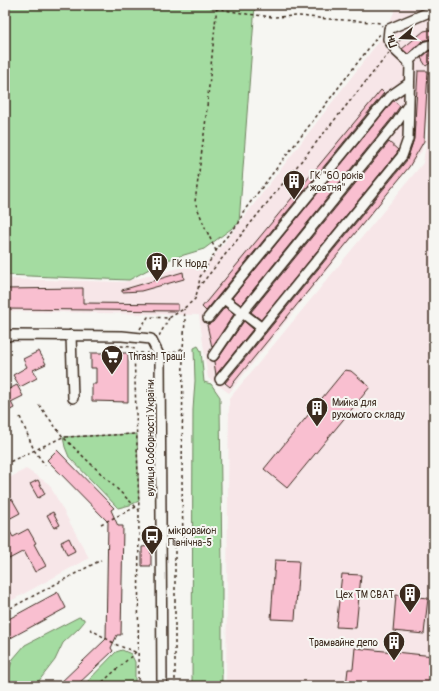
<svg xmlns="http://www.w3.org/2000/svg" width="439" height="691" font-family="Pangolin,sans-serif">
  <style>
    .built { fill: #f7e6e8 }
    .green { fill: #a4dca1; stroke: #708360 }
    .building { fill: #f9bfd0; stroke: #3b2a1e }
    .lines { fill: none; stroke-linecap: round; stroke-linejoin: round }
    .minor-casing { stroke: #3b2a1e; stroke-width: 12 }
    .path { stroke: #3b2a1e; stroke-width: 1.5; stroke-dasharray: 3 3; stroke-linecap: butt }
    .minor { stroke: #f6f6f2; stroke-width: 9 }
    .labels { text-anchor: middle; stroke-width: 4; stroke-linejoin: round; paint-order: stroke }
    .poi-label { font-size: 10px; fill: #3b2a1e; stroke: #f6f6f2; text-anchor: start }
    .street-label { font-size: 10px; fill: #3b2a1e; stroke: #f6f6f2 }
  </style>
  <rect width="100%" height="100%" fill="#f6f6f2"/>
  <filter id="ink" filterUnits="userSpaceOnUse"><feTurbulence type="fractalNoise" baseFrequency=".025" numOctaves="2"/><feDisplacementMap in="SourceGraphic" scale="8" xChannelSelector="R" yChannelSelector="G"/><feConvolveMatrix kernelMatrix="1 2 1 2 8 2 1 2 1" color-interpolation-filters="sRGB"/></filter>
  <g filter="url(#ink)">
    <path class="built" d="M 397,5 L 434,5 L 434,70 L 422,151 L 229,393 L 208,378 L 199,315 L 5,311 L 5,279 L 124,282 L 211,260 L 383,36 L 397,6 Z
      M 434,92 L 434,686 L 226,686 L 229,399 L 423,163 Z
      M 26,469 L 49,484 L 89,558 L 5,604 L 5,480 Z"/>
    <path class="green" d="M 5,5 L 255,5 L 239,223 L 204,249 L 164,261 L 129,280 L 5,275 Z
      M 198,346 L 201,351 L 204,382 L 211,384 L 220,397 L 220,407 L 222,568 L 222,686 L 192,686 L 193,410 L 195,381 L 194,348 Z
      M 137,434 L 139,501 L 130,505 L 118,508 L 69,457 L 65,447 L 63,437 Z
      M 79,617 L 84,619 L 84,622 L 79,628 L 63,643 L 55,660 L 35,686 L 5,686 L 5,668 L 10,667 L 13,659 L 25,645 Z
      M 122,650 L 131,654 L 135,662 L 135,686 L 83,686 L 116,652 Z"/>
    <path class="building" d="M 434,29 L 434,38 L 422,41 L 408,54 L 402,49 L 424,31 Z
      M 434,50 L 434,60 L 426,66 L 421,58 L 429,51 Z
      M 418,71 L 428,71 L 424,141 L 409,167 L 230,387 L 225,383 L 407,160 L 414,139 Z
      M 381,90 L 384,93 L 206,311 L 202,307 Z
      M 393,101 L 394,101 L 400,106 L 392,118 L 241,305 L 232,298 Z
      M 389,142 L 398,150 L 397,153 L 261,320 L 251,312 Z
      M 183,272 L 184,279 L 141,291 L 122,292 L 122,290 Z
      M 83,288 L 83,303 L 178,304 L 178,311 L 5,309 L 5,289 Z
      M 225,307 L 234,314 L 212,347 L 207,325 L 213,322 Z
      M 244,321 L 253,329 L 216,375 L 214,362 L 218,359 Z
      M 39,351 L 46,364 L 33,370 L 37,378 L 20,387 L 13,375 L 27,367 L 23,359 Z
      M 91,353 L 128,353 L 128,402 L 92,401 L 92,384 L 96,384 L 96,368 L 91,368 Z
      M 345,370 L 351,371 L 370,387 L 287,488 L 264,469 Z
      M 17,385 L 23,396 L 11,402 L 14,408 L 5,413 L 5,391 Z
      M 57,450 L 114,508 L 111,510 L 118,526 L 123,526 L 121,635 L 117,635 L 111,648 L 113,651 L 76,686 L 57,686 L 106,639 L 108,522 L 47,460 Z
      M 38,480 L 45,494 L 38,498 L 30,484 Z
      M 12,499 L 20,513 L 5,521 L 5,503 Z
      M 53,512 L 60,525 L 54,528 L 47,515 Z
      M 5,523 L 13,537 L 28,529 L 36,543 L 34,544 L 46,566 L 35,572 L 24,551 L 9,559 L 5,552 Z
      M 69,538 L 75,551 L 67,555 L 61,542 Z
      M 151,546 L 151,566 L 142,566 L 142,547 Z
      M 275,560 L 299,561 L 295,620 L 271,619 Z
      M 342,574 L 361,575 L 356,628 L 336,627 Z
      M 58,592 L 66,608 L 5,641 L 5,621 Z
      M 396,595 L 428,598 L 424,634 L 393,631 Z
      M 355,648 L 434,656 L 434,686 L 346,686 L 348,669 L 353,669 Z"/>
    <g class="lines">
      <g class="minor-casing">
        <path id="minor" d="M 407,62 L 426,46 L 434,44
          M 224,299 L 262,328
          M 208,318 L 389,97 L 409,83
          M 71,335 L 73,398
          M 5,337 L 12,335 L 122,336 L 151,339 L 160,357 L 162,686
          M 213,356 L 242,313 L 397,122 L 409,104
          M 220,379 L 402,156 L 408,139 L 410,64 L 397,52 L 388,39 L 389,29 L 434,10"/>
      </g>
      <path class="path" d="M 198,5 L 247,14 L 273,17 L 299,16 L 328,19 L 373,22 L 380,23 L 382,26
        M 399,41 L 408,30
        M 216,251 L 204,225 L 195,202 L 205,127 L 217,5
        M 198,288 L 389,53
        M 140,329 L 148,317 L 169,318 L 182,310 L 195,299 L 198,289 L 200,277 L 221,243 L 239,223 L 243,212 L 378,36 L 381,34
        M 159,336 L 169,318
        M 134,353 L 148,353
        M 168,353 L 173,353 L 183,348
        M 39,405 L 63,437 L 137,434
        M 20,417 L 34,450 L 45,465
        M 5,464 L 63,437 L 139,510 L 134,348 L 132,347 L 108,345
        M 101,524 L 136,507
        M 5,611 L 101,560
        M 90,629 L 117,645 L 138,653
        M 98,686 L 136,652
        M 138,686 L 139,510
        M 175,686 L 175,544 L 183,544 L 182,480 L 183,348 L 185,321 L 184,309"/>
      <use href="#minor" class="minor"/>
    </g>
  </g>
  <defs>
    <g id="building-pin" transform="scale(1.15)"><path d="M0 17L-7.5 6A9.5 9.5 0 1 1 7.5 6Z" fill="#3b2a1e" stroke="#f6f6f2"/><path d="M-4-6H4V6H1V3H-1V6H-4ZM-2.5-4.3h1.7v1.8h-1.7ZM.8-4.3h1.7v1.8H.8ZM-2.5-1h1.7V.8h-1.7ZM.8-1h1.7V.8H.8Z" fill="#fff"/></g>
    <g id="supermarket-pin" transform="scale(1.15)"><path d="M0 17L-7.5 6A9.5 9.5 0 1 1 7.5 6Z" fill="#3b2a1e" stroke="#f6f6f2"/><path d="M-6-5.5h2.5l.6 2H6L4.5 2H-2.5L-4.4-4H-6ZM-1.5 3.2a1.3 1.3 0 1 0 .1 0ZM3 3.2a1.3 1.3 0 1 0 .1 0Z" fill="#fff"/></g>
    <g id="bus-pin" transform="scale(1.15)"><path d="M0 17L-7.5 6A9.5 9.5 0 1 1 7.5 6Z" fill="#3b2a1e" stroke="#f6f6f2"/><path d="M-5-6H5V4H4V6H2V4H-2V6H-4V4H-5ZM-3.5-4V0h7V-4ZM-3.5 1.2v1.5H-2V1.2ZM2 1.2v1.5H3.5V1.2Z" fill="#fff"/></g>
  </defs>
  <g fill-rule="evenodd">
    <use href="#building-pin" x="294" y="181"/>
    <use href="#building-pin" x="157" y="263"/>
    <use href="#supermarket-pin" x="112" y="356"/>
    <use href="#building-pin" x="317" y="408"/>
    <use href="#bus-pin" x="152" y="536"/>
    <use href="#building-pin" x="410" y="594"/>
    <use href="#building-pin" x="394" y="642"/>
  </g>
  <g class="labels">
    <g class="poi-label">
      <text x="310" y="179">ГК "60 років<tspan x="310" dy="12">жовтня"</tspan></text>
      <text x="172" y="267">ГК Норд</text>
      <text x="128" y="360">Thrash! Траш!</text>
      <text x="332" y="406">Мийка для<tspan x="332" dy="12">рухомого складу</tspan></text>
      <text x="168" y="534">мікрорайон<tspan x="168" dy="12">Північна-5</tspan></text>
      <text x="394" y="598" text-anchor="end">Цех ТМ СВАТ</text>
      <text x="378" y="646" text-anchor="end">Трамвайне депо</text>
    </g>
    <g class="street-label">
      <text transform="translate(150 438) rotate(-90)" y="4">вулиця Соборності України</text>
    </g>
  </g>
  <rect width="439" height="691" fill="none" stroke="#f6f6f2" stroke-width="20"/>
  <rect x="10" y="10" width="419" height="671" fill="none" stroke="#3b2a1e" stroke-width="1.5" filter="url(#ink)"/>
  <g transform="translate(401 38) rotate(251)" stroke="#f6f6f2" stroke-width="3" paint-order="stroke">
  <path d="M0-3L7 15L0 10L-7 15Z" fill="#3b2a1e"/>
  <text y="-6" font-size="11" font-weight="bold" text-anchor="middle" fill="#3b2a1e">Пн</text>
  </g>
</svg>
